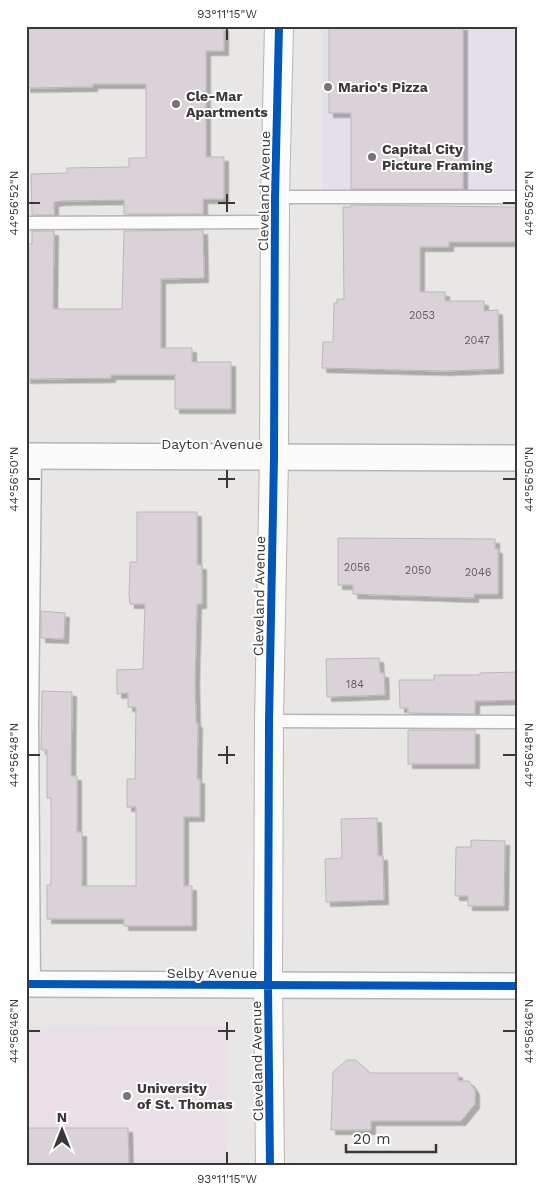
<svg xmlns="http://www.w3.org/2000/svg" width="543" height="1192" font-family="'Work Sans',sans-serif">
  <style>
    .commercial { fill: #e5dfea }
    .education { fill: #eadee7 }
    .building { fill: #dad2d8; stroke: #bab8b8; filter: url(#shadow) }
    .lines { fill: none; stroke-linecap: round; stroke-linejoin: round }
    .service-casing { stroke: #b7b5b4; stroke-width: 15 }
    .minor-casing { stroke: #b7b5b4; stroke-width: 28 }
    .tertiary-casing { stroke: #b7b5b4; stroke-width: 30 }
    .service { stroke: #fcfbfb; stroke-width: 12 }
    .minor { stroke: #fcfbfb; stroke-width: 25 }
    .tertiary { stroke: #fcfbfb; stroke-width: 28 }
    .cycleway-casing { stroke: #fff; stroke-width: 11 }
    .cycleway { stroke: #0057b8; stroke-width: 8 }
    .ticks { fill: none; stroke: #3a3837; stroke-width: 2 }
    .poi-dot { fill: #777574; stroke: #fff; stroke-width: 2 }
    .labels { text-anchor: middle; stroke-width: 4; stroke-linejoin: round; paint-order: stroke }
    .number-label { font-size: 11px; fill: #635f60 }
    .poi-label { font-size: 14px; font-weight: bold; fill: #3a3837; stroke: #fff; text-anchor: start }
    .street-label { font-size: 14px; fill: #3a3837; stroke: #fff }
    .neatline { fill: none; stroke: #3a3837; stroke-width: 2 }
    .ticks-label { font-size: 12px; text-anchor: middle; fill: #3a3837 }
  </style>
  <defs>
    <filter id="shadow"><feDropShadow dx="4.5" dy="4.5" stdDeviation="0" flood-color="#0004"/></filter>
  </defs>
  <rect width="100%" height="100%" fill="#e9e7e5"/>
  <path class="commercial" d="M 322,26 L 517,26 L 517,191 L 322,190 Z"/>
  <path class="education" d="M 228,1026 L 227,1166 L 26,1166 L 26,1027 Z"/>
  <path class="building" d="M 26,26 L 224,26 L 224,51 L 206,51 L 206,157 L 224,157 L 224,199 L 203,199 L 203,214 L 124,214 L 124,200 L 60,201 L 54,202 L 54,215 L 32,215 L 31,174 L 67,173 L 67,168 L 129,167 L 129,158 L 146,158 L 146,84 L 93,84 L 93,87 L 26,88 Z
    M 329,26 L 463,26 L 463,189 L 351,189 L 351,113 L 329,113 Z
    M 351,205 L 516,207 L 516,242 L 449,242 L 449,247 L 420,247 L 420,292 L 445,292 L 445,301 L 484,301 L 484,311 L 498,310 L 499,369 L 445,371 L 322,368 L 323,342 L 333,342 L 334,303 L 337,303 L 337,299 L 344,299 L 343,207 L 351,207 Z
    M 203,230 L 204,278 L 161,279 L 161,348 L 192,348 L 192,362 L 231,362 L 231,409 L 175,409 L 175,375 L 111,375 L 111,378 L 26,379 L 26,244 L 32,244 L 32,231 L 54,231 L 53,309 L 122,309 L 124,231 Z
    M 137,512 L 197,512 L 197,565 L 202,565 L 202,604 L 197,604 L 195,681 L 196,723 L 198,723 L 197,779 L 200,779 L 200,817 L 184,817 L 184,886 L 192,886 L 192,926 L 124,926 L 124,919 L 47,919 L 47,885 L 51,885 L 51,798 L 47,798 L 47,750 L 41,750 L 42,691 L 72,692 L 71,776 L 77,776 L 77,832 L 82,832 L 82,886 L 136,886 L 136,807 L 127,807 L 127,779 L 135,779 L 136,707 L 128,707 L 128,693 L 117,694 L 117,670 L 143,669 L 145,604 L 130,604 L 129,595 L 130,562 L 137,562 Z
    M 338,538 L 495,539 L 495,549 L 498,549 L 498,594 L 474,594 L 474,598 L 353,594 L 353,585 L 338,585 Z
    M 41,611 L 65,613 L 64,639 L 41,638 Z
    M 379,658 L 380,673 L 384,673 L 385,695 L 327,697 L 326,659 Z
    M 517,672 L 517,700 L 475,701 L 475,714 L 408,713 L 408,708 L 400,708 L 399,680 L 434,680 L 434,675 L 480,675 L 480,673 Z
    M 408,730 L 475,730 L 475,764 L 408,764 Z
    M 377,818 L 378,856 L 383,856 L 384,900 L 326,902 L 325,859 L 342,858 L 341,819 Z
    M 471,840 L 505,841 L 504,906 L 468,906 L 468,896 L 455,896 L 456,847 L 471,847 Z
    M 347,1060 L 356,1060 L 370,1073 L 458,1073 L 458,1081 L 469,1081 L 475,1090 L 475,1104 L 461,1121 L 371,1121 L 371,1130 L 331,1130 L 333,1072 Z
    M 26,1128 L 128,1128 L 129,1166 L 26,1166 Z"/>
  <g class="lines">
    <g class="service-casing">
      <path id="service" d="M 275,197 L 517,197
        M 26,223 L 275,222
        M 269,721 L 517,722
        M 34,984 L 32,723 L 35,456"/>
    </g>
    <g class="minor-casing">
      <path id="minor" d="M 26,456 L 517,458
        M 26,984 L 517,986"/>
    </g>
    <g class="tertiary-casing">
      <path id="tertiary" d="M 270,1166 L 268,986 L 269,721 L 274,457 L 275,197 L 279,26"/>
    </g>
    <use href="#service" class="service"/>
    <use href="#minor" class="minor"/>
    <use href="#tertiary" class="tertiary"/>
    <g class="cycleway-casing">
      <path id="cycleway" d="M 26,984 L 517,986
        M 270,1166 L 268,986 L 269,721 L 274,457 L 275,197 L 279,26"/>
    </g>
    <use href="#cycleway" class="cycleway"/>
  </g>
  <path class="ticks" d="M 227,28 L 227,40M 227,194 L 227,212M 28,203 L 40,203M 218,203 L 235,203M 503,203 L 516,203M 227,470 L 227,488M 28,479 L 40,479M 218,479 L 235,479M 503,479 L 516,479M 227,746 L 227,764M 28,755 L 40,755M 218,755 L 235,755M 503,755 L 516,755M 227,1022 L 227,1040M 28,1031 L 40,1031M 218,1031 L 235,1031M 503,1031 L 516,1031M 227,1152 L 227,1164"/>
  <g class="poi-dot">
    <circle cx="328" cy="87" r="5"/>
    <circle cx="176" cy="104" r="5"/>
    <circle cx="372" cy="157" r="5"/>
    <circle cx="127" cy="1096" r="5"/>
  </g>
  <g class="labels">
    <g class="number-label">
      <text x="422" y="319">2053</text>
      <text x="477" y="344">2047</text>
      <text x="357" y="571">2056</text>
      <text x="418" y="574">2050</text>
      <text x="478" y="576">2046</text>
      <text x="355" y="688">184</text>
    </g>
    <g class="poi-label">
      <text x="338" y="92">Mario's Pizza</text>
      <text x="186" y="101">Cle-Mar<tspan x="186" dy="16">Apartments</tspan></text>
      <text x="382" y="154">Capital City<tspan x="382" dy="16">Picture Framing</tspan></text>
      <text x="137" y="1093">University<tspan x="137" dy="16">of St. Thomas</tspan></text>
    </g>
    <g class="street-label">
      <text transform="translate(264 191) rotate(-89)" y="5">Cleveland Avenue</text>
      <text x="212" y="449">Dayton Avenue</text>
      <text transform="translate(259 596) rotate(-89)" y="5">Cleveland Avenue</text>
      <text x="212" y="978">Selby Avenue</text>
      <text transform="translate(257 1061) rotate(-91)" y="5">Cleveland Avenue</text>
    </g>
  </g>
  <rect width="543" height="1192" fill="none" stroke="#ffffff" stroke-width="55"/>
  <g transform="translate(62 1130)" stroke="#ffffff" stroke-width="4" paint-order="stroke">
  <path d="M0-4L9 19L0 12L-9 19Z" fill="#3a3837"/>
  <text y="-8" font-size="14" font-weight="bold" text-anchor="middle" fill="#3a3837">N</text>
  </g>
  <path d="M346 1144v8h90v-8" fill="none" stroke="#3a3837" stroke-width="2.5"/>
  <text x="353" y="1144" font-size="15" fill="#3a3837" stroke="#ffffff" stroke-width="4" paint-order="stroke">20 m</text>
  <rect x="28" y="28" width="488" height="1136" class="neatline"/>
  <g class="ticks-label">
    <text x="227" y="18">93°11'15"W</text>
    <text transform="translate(14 203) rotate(-90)" y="4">44°56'52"N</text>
    <text transform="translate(529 203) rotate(-90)" y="4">44°56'52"N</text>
    <text transform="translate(14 479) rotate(-90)" y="4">44°56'50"N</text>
    <text transform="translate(529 479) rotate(-90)" y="4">44°56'50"N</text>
    <text transform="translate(14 755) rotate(-90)" y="4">44°56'48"N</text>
    <text transform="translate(529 755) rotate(-90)" y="4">44°56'48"N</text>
    <text transform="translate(14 1031) rotate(-90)" y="4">44°56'46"N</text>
    <text transform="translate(529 1031) rotate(-90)" y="4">44°56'46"N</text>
    <text x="227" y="1183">93°11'15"W</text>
  </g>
</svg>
